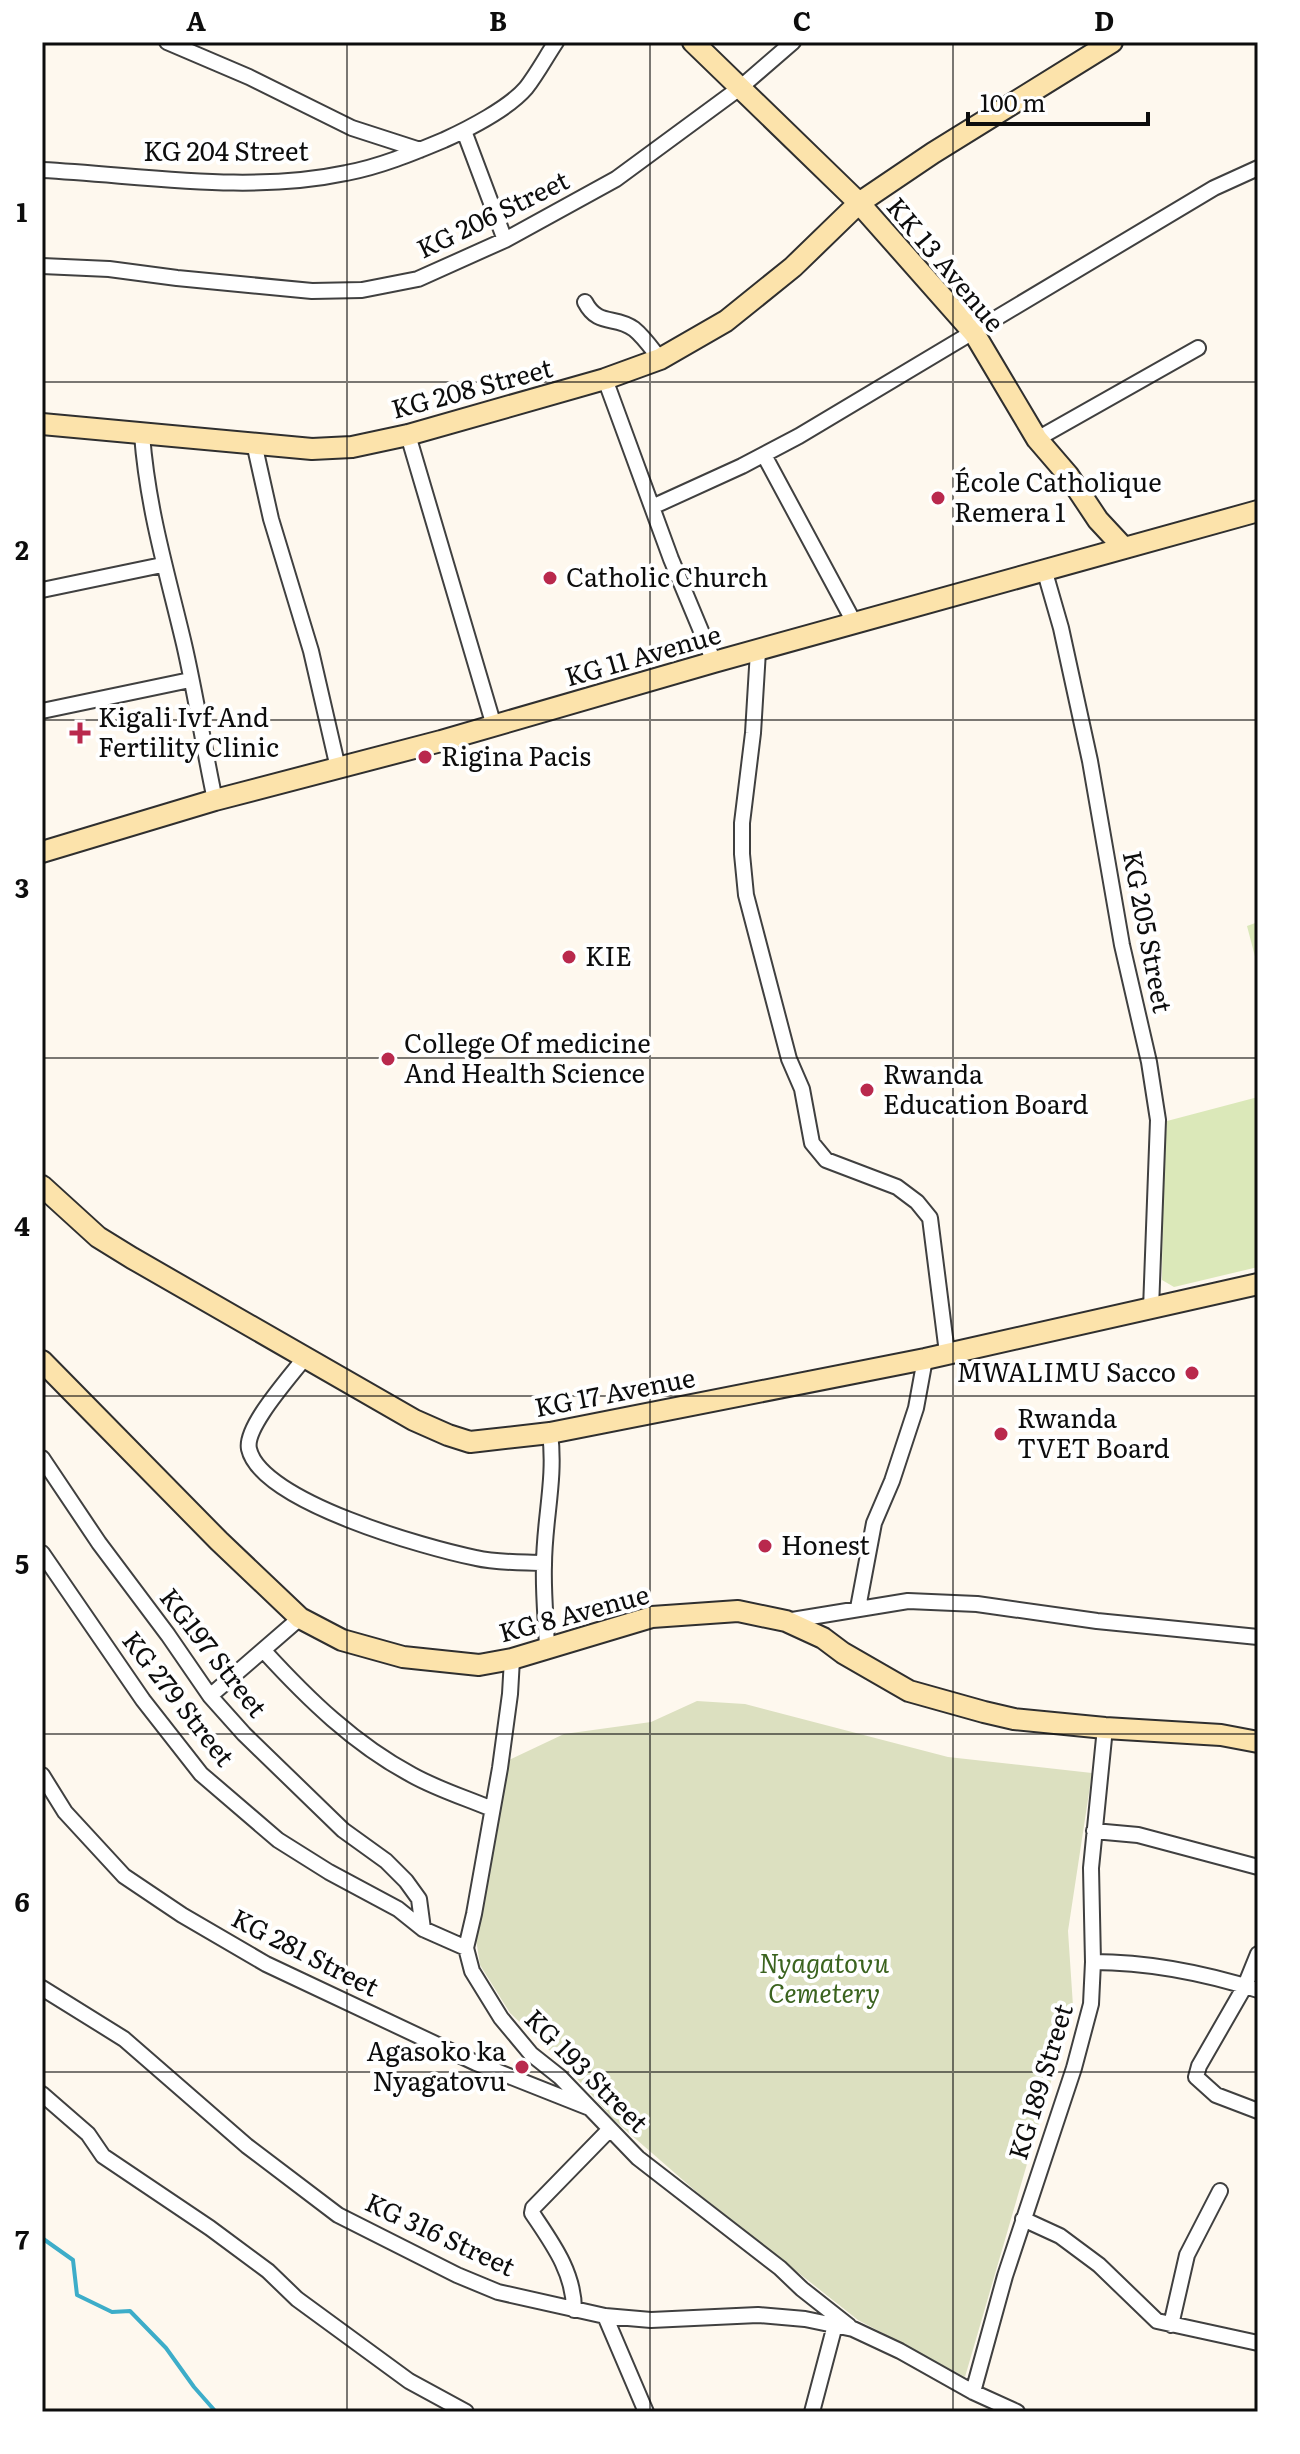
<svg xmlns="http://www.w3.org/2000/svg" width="1300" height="2454" font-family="Literata,serif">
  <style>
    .green { fill: #dbe8b9 }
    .cemetery { fill: #dce0c0 }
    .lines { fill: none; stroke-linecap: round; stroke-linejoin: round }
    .stream { stroke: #3dadc9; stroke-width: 4 }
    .street-casing { stroke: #404040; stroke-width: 18 }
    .secondary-casing { stroke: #2f2f2f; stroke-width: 24 }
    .street { stroke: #fff; stroke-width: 14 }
    .secondary { stroke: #fce3ab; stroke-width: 20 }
    .grid { fill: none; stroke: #0d0d0d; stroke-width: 2; stroke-opacity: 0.55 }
    .poi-dot { fill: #b9294d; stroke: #fff; stroke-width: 3 }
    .labels { text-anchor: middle; stroke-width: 8; stroke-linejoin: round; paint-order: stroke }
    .street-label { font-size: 26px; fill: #0d0d0d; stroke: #fff }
    .poi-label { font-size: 26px; fill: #0d0d0d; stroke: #fff; text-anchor: start }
    .park-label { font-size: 26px; font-style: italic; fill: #3b631f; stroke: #fff }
    .neatline { fill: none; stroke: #0d0d0d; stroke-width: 3 }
    .grid-label { font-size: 26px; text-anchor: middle; font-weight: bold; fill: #0d0d0d }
  </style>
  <rect width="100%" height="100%" fill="#fef8ee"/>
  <path class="green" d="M 1258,922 L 1258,968 L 1247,926 Z
    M 1258,1097 L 1258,1267 L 1174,1287 L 1162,1280 L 1163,1175 L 1167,1121 Z"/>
  <path class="cemetery" d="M 697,1701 L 745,1704 L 948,1757 L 1092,1773 L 1068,1931 L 1073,2006 L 965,2377 L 858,2320 L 699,2194 L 614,2120 L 563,2063 L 510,2013 L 480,1965 L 476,1939 L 509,1760 L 564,1734 L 651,1722 Z"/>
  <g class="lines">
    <path class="stream" d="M 42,2238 L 73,2260 L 77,2295 L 112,2312 L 130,2311 L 166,2348 L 194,2387 L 216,2412"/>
    <g class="street-casing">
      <path id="street" d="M 167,42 L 249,77 L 352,128 L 420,150
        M 464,131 L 505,240
        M 42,170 C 142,175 247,194 346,173 C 379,167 413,153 444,140 C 468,129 509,108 526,88 C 537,74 546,57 556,42
        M 42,266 L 109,269 L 177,278 L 312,291 L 362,290 L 418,279 L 505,240 L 616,179 L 741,87 L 793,42
        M 585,302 C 598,327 615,315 634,329 C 644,337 652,349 660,359
        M 605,379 L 671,559 L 714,662
        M 142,435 C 148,511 167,572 184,644 C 196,696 204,749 215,800
        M 408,435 L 494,726
        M 1037,439 L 1198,348
        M 254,443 L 271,519 L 311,651 L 338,768
        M 764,455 L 855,624
        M 652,507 L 742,466 L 799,436 L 1214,188 L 1258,168
        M 1044,569 L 1061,628 L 1090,761 L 1122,945 L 1149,1062 L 1158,1120 L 1151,1309
        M 42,590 L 162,565
        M 758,651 L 753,733 L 742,823 L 742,854 L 746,895 L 789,1059 L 802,1089 L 812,1143 L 826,1160 L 897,1187 L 917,1202 L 930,1218 L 947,1353
        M 42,711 L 190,680
        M 306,1356 C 292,1375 244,1427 249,1449 C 261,1502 427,1548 476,1558 C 497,1563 522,1562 544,1563
        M 42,1458 L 99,1543 L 168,1635 L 210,1696 L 244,1734 L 343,1830 L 386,1861 L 406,1881 L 419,1899 L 423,1929
        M 42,1553 L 143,1700 L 201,1774 L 278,1840 L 329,1872 L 398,1909 L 423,1929 L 466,1948
        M 858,1608 L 874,1523 L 892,1481 L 916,1408 L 925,1359
        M 786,1621 L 908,1601 L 977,1604 L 1097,1621 L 1258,1637
        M 547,1647 C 546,1620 543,1592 544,1565 C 544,1520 556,1479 550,1433
        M 264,1651 C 308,1699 354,1744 412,1775 C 437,1789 466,1798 492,1809
        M 512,1659 L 510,1694 L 500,1768 L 474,1914 L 466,1948 L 472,1971 L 501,2018 L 531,2054 L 560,2077 L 638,2158 L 780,2268 L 802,2289 L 849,2326
        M 210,1696 L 300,1618
        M 42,1775 L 65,1812 L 124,1876 L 182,1915 L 266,1964 L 476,2063 L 587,2107
        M 1094,1831 L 1138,1835 L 1258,1867
        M 1258,1954 L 1245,1986 L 1199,2066 L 1196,2077 L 1216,2095 L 1258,2111
        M 1093,1962 C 1150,1962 1204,1973 1258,1990
        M 42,1988 L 124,2039 L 247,2146 L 338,2215 L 457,2275 L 498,2292 L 605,2316 L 651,2320 L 758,2315 L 805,2319 L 853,2329 L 900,2351 L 973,2392 L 1017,2412
        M 42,2094 L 88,2134 L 103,2156 L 210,2228 L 268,2271 L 297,2299 L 409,2381 L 466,2412
        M 1023,2219 L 1060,2236 L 1099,2265 L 1157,2321 L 1258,2343
        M 574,2310 C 574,2272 552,2243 532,2213 L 533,2208 L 610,2129
        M 605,2316 L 646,2412
        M 1171,2325 L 1187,2255 L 1220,2191
        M 973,2392 L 1005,2276 L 1074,2068 L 1091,2004 L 1093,1962 L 1091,1868 L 1105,1728
        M 812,2412 L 835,2325"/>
    </g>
    <g class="secondary-casing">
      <path id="secondary" d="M 693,42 L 859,203 L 974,333 L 1037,439 L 1068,475 L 1098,520 L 1124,548
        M 42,424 L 312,449 L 352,447 L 408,435 L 605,379 L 660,359 L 726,321 L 793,267 L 859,203 L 933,153 L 1112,42
        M 42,852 L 215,800 L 441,741 L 714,662 L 1258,511
        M 42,1186 L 98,1237 L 132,1258 L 414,1420 L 448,1435 L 470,1442 L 550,1433 L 925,1359 L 1258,1284
        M 42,1361 L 219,1541 L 300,1618 L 342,1640 L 403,1657 L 479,1665 L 512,1659 L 652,1617 L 738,1611 L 786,1621 L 823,1638 L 843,1653 L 909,1691 L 984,1712 L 1014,1719 L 1105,1728 L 1221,1735 L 1258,1742"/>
    </g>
    <use href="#street" class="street"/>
    <use href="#secondary" class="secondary"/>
  </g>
  <path class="grid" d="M 347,42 L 347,2412M 650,42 L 650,2412M 953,42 L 953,2412M 42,382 L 1258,382M 42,720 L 1258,720M 42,1058 L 1258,1058M 42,1396 L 1258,1396M 42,1734 L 1258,1734M 42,2072 L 1258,2072"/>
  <g class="poi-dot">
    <circle cx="938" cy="498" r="8"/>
    <circle cx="550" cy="578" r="8"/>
    <path d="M76 721h8v8h8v8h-8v8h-8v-8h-8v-8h8z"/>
    <circle cx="425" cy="757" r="8"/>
    <circle cx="569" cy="957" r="8"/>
    <circle cx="388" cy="1059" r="8"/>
    <circle cx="867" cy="1090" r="8"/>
    <circle cx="1192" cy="1373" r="8"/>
    <circle cx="1001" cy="1434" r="8"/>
    <circle cx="765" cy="1546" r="8"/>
    <circle cx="522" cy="2067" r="8"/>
  </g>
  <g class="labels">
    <g class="street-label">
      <text x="226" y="161">KG 204 Street</text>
      <text transform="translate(493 215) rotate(-26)" y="9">KG 206 Street</text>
      <text transform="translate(945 265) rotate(50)" y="9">KK 13 Avenue</text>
      <text transform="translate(472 389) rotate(-15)" y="9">KG 208 Street</text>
      <text transform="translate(643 656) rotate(-16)" y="9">KG 11 Avenue</text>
      <text transform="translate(1147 932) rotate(79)" y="9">KG 205 Street</text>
      <text transform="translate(615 1393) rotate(-11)" y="9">KG 17 Avenue</text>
      <text transform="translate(574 1614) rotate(-15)" y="9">KG 8 Avenue</text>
      <text transform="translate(213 1653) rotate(52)" y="9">KG197 Street</text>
      <text transform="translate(178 1699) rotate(52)" y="9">KG 279 Street</text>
      <text transform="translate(305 1953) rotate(27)" y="9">KG 281 Street</text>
      <text transform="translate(586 2071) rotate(45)" y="9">KG 193 Street</text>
      <text transform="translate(1041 2082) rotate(-73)" y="9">KG 189 Street</text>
      <text transform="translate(440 2235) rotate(25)" y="9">KG 316 Street</text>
    </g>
    <g class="poi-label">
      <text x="954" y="492">École Catholique<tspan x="954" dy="30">Remera 1</tspan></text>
      <text x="566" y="587">Catholic Church</text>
      <text x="98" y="727">Kigali Ivf And<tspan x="98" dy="30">Fertility Clinic</tspan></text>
      <text x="441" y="766">Rigina Pacis</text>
      <text x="585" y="966">KIE</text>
      <text x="404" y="1053">College Of medicine<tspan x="404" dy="30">And Health Science</tspan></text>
      <text x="883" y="1084">Rwanda<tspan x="883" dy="30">Education Board</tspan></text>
      <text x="1176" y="1382" text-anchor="end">MWALIMU Sacco</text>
      <text x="1017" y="1428">Rwanda<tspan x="1017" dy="30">TVET Board</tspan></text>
      <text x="781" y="1555">Honest</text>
      <text x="506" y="2061" text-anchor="end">Agasoko ka<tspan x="506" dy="30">Nyagatovu</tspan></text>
    </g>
    <g class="park-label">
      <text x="824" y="1973">Nyagatovu<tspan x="824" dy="30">Cemetery</tspan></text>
    </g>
  </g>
  <rect width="1300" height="2454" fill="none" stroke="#ffffff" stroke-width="88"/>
  <path d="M968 112v12h180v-12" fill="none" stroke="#0d0d0d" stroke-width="4"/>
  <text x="980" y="112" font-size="24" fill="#0d0d0d" stroke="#ffffff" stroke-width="6" paint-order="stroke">100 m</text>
  <rect x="44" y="44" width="1212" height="2366" class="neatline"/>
  <g class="grid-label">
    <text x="196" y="31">A</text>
    <text x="498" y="31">B</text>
    <text x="802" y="31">C</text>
    <text x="1104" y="31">D</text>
    <text x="22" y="222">1</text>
    <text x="22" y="560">2</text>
    <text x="22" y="898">3</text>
    <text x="22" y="1236">4</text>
    <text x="22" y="1574">5</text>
    <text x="22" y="1912">6</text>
    <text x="22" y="2250">7</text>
  </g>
</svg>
